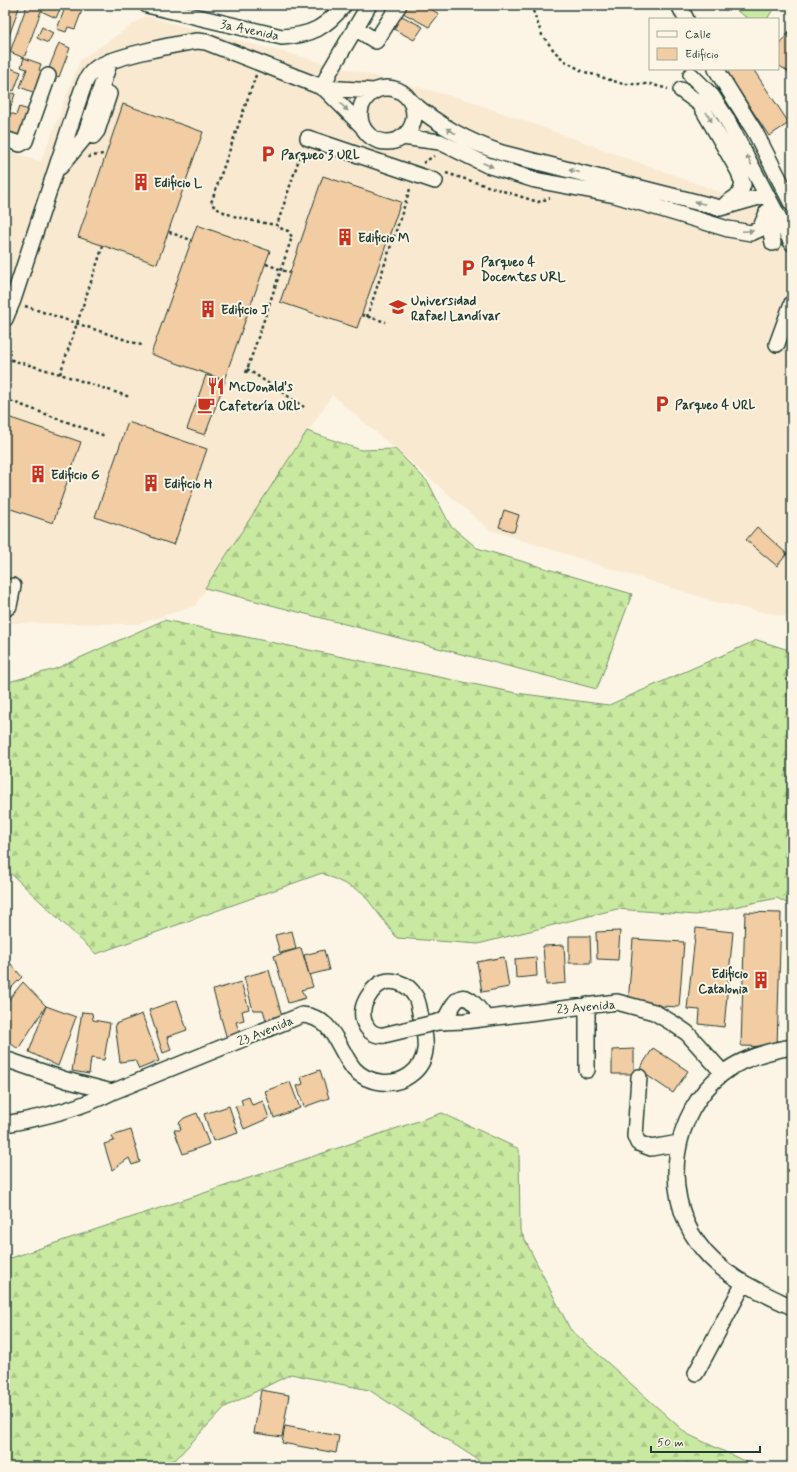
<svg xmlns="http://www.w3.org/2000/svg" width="797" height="1472" font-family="Mynerve,sans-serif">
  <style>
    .built { fill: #f9e9d1 }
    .green { fill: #c9e9a1; stroke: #74936a }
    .forest { fill: url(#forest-firs); stroke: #74936a }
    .building { fill: #f2cca2; stroke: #1f3d34 }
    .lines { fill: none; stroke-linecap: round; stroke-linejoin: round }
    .minor-casing { stroke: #1f3d34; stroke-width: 18 }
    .path { stroke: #1f3d34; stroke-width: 2.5; stroke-dasharray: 3 3; stroke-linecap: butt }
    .minor { stroke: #fcf5e5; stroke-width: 15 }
    .minor-bridge-casing { stroke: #1f3d34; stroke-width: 18; stroke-linecap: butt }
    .minor-bridge { stroke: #fcf5e5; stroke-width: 15 }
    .oneway { fill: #8e998c }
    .labels { text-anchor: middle; stroke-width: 4; stroke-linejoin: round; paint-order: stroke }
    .street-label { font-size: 13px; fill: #1f3d34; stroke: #fcf5e5 }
    .poi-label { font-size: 13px; font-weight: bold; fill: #1f3d34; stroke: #fcf5e5; text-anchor: start }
  </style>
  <defs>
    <pattern id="forest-firs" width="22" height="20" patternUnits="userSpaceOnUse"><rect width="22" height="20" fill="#c9e9a1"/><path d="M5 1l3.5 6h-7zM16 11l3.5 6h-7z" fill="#acc98b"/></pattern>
  </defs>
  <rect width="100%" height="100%" fill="#fcf5e5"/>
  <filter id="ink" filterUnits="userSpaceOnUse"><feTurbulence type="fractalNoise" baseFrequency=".025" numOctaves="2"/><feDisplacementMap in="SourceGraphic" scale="8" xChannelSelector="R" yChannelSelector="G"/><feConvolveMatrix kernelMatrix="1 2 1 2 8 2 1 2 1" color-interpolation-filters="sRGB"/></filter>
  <g filter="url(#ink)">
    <path class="built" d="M 145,16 L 467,100 L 792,218 L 792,618 L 719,603 L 490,530 L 332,395 L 195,606 L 138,624 L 5,623 L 5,149 L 41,162 L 80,60 Z"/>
    <path class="green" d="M 740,5 L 776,5 L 767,19 L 749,19 L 737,11 Z"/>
    <path class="forest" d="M 307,431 L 361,450 L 395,449 L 428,482 L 450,525 L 477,548 L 632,594 L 597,689 L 205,588 Z
      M 164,620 L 516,693 L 609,705 L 757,640 L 792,651 L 792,906 L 777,898 L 696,915 L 617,909 L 478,944 L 397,938 L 362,892 L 322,873 L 96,954 L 5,868 L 5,683 L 55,669 Z
      M 442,1113 L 519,1149 L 520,1230 L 570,1329 L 687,1434 L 757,1467 L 486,1467 L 477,1459 L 369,1390 L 291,1374 L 225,1407 L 175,1460 L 146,1467 L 5,1467 L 5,1260 Z"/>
    <path class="building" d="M 5,5 L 20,5 L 5,47 Z
      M 27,5 L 62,5 L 56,18 L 41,11 L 24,58 L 10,52 Z
      M 66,5 L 84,5 L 75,29 L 68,27 L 66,32 L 57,29 Z
      M 408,5 L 424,5 L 439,14 L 429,27 L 403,13 Z
      M 713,5 L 722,5 L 719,9 Z
      M 398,14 L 423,27 L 414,40 L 390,27 Z
      M 42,27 L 53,33 L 48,43 L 37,38 Z
      M 792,27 L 792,74 L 778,65 L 778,48 Z
      M 59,43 L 70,48 L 59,77 L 47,73 Z
      M 24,58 L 41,64 L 39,70 L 43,72 L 40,95 L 20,87 L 27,69 L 21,67 Z
      M 5,66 L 21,72 L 14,91 L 5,87 Z
      M 725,69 L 753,69 L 789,123 L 769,136 Z
      M 5,91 L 15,94 L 9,112 L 5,110 Z
      M 123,104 L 203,132 L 157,264 L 78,237 Z
      M 19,107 L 29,110 L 21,137 L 5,132 L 7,112 L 16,115 Z
      M 323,176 L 401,202 L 357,328 L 280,302 Z
      M 197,225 L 270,251 L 224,380 L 151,354 Z
      M 206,375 L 225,381 L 205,435 L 187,429 Z
      M 5,416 L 81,442 L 53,523 L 5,507 Z
      M 128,422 L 207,449 L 174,545 L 95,517 Z
      M 504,510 L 519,515 L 514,532 L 499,527 Z
      M 757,527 L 787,554 L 777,566 L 746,540 Z
      M 745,912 L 781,913 L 777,1047 L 741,1046 Z
      M 696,928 L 733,932 L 724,1027 L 699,1024 L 700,1010 L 687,1009 Z
      M 292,931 L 296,949 L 280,953 L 275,935 Z
      M 620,931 L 618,960 L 597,959 L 596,932 Z
      M 569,936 L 590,936 L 591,963 L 569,963 Z
      M 633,939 L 684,942 L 679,1007 L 628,1004 Z
      M 564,945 L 566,983 L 546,985 L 543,946 Z
      M 301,948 L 313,987 L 301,990 L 306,998 L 288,1003 L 274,956 Z
      M 324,950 L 329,970 L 309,975 L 304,955 Z
      M 5,957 L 22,977 L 5,994 Z
      M 504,957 L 509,987 L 482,992 L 477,962 Z
      M 536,957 L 537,976 L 516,978 L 515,959 Z
      M 269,970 L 282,1016 L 266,1020 L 263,1010 L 253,1010 L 244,977 Z
      M 23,982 L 46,1006 L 18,1049 L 5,1039 L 5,1004 Z
      M 241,982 L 249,1009 L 242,1011 L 244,1020 L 236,1022 L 240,1035 L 227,1039 L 213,990 Z
      M 177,1000 L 187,1030 L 167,1037 L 171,1050 L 163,1053 L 149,1010 Z
      M 46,1006 L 76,1017 L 58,1066 L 29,1052 Z
      M 82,1012 L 92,1013 L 93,1020 L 110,1023 L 104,1060 L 91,1058 L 89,1074 L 72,1071 Z
      M 142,1014 L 159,1061 L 139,1069 L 135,1060 L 120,1062 L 115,1024 Z
      M 653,1048 L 688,1071 L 673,1093 L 639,1070 Z
      M 634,1049 L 634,1074 L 612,1074 L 612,1050 Z
      M 320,1070 L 329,1098 L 304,1107 L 297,1086 L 303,1084 L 301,1077 Z
      M 290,1082 L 300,1108 L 274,1118 L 265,1091 Z
      M 249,1097 L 252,1105 L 263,1101 L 269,1118 L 244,1129 L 235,1106 L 243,1105 L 241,1100 Z
      M 229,1106 L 238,1133 L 213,1141 L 204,1114 Z
      M 197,1113 L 209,1144 L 183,1154 L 174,1130 L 181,1130 L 179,1123 L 184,1118 Z
      M 131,1130 L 140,1162 L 132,1165 L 129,1158 L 112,1170 L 104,1144 L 114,1141 L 112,1136 Z
      M 261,1390 L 289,1395 L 282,1437 L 254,1433 Z
      M 285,1426 L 339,1436 L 336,1453 L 282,1443 Z"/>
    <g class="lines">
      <g class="minor-casing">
        <path id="minor" d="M 147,5 L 282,37 C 312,35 325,28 344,5
          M 679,5 L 686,19
          M 355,28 L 376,41 L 399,5
          M 716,69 L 755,132 L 792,204
          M 691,75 L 712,96 L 725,116 L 792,243
          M 322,88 L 330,71 L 369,5
          M 324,88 L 363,127
          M360 115a27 27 0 1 1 54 0a27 27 0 1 1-54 0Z
          M 681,90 L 700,104 L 739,172 L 743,185 L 739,195 L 726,204
          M 411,102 C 440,126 467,141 502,153 L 720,208 L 766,195
          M 93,136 L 97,131 L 109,94
          M 402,137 L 440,142 L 487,165 L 535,180 L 615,195 L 728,229 L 751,233 L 760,229 L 767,213
          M 308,138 L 435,181
          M 5,139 L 20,144 L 25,141 L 48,76
          M 60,167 L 84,138 L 110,61
          M 767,212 L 773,243
          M 5,319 L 13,300 L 79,99 C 83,88 86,76 95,69 C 109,57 177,44 197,41 L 206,42 L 324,88 L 374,91
          M 777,344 L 792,303
          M 5,609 L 9,606 L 13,586
          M 587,1005 L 587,1070
          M 438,1022 L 465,1021 L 617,1002 L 654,1012 L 674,1024 L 687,1033 L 723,1073
          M 444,1022 C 459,990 465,990 486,1018
          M 792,1047 C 768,1051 741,1058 722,1074 C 672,1114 661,1191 698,1243 C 720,1275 758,1291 792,1307
          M 5,1059 L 66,1080 L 112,1092 L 302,1015 C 334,1017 337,1048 354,1069 C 368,1084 394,1087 410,1075 C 431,1060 426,1038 421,1017 C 419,1010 419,1002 415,996 C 408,983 389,976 377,986 C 371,991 364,1002 363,1009 C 361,1022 369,1037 384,1035
          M 639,1077 L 635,1136 L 638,1143 L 651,1148 L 679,1143
          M 5,1124 C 41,1118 79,1109 112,1092
          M 696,1373 L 744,1283"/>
      </g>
      <path class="path" d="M 531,5 L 542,35 L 555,52 L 565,61 L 582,71 L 623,84 L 650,84 L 668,89
        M 256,75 L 211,203 C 222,217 259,222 277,225 L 302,150
        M 88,157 L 103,154
        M 423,163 L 434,156
        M 446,173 L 538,202 L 550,198
        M 169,232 L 191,240
        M 266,264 L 290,273
        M 25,306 L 144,346
        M 362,315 L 386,322
        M 367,317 L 411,186
        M 5,339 L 10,333
        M 5,358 L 60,374 L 130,397
        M 247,369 L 304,407
        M 246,373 L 292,237 L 288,231 L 277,227
        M 60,374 L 103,246
        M 5,399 L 105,436"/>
      <use href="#minor" class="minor"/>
      <g class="minor-bridge-casing">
        <path id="minor-bridge" d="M 384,1035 L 438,1022"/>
      </g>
      <use href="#minor-bridge" class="minor-bridge"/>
    </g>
    <defs><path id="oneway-solid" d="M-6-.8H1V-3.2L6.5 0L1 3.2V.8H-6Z"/></defs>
    <g class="oneway">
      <use href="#oneway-solid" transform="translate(344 107) rotate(45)"/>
      <use href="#oneway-solid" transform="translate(709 117) rotate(59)"/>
      <use href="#oneway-solid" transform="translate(451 131) rotate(-150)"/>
      <use href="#oneway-solid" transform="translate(749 160) rotate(-116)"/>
      <use href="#oneway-solid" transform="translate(488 165) rotate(23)"/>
      <use href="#oneway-solid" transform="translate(574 171) rotate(-166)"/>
      <use href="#oneway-solid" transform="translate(700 203) rotate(-166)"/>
      <use href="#oneway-solid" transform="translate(748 231) rotate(-2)"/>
    </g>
  </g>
  <defs>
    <g id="parking-bare" transform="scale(1.38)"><path d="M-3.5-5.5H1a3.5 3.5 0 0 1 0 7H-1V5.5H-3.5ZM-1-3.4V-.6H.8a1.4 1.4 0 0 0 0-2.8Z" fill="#c8321e" stroke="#fcf5e5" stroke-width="2.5" paint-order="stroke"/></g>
    <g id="building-bare" transform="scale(1.38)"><path d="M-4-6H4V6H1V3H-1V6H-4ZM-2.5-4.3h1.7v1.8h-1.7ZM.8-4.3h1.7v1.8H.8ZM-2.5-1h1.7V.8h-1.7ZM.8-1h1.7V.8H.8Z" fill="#c8321e" stroke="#fcf5e5" stroke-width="2.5" paint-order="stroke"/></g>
    <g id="university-bare" transform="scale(1.38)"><path d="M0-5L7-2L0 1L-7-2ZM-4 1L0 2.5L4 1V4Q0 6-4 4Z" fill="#c8321e" stroke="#fcf5e5" stroke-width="2.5" paint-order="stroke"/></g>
    <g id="restaurant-bare" transform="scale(1.38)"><path d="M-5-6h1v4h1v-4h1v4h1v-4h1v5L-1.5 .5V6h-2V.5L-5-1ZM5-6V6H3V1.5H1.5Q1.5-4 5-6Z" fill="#c8321e" stroke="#fcf5e5" stroke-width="2.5" paint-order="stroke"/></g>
    <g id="cafe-bare" transform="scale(1.38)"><path d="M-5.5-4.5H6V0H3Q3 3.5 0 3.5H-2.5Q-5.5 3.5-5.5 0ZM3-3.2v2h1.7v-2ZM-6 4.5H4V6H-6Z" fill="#c8321e" stroke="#fcf5e5" stroke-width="2.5" paint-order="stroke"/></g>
  </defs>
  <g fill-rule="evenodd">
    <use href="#parking-bare" x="268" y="154"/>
    <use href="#building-bare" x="141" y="182"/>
    <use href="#building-bare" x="345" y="237"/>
    <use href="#parking-bare" x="468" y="268"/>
    <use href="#university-bare" x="398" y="307"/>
    <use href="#building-bare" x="208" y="309"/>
    <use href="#restaurant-bare" x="216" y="386"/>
    <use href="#parking-bare" x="662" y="404"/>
    <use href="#cafe-bare" x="206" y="405"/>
    <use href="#building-bare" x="38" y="474"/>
    <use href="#building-bare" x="151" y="483"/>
    <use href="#building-bare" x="761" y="980"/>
  </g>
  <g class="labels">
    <g class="street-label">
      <text transform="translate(250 29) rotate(12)" y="5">3a Avenida</text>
      <text transform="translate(586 1006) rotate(-5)" y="5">23 Avenida</text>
      <text transform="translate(265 1030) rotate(-22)" y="5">23 Avenida</text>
    </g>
    <g class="poi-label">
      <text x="281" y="159">Parqueo 3 URL</text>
      <text x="154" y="187">Edificio L</text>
      <text x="358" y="242">Edificio M</text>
      <text x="481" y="266">Parqueo 4<tspan x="481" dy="15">Docentes URL</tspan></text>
      <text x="411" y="305">Universidad<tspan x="411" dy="15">Rafael Landívar</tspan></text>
      <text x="221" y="314">Edificio J</text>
      <text x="229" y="391">McDonald's</text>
      <text x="675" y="409">Parqueo 4 URL</text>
      <text x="219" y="410">Cafetería URL</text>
      <text x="51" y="479">Edificio G</text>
      <text x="164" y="488">Edificio H</text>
      <text x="748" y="978" text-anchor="end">Edificio<tspan x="748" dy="15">Catalonia</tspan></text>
    </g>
  </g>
  <rect width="797" height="1472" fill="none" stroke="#fcf5e5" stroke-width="20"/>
  <rect x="10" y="10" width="777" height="1452" fill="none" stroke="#1f3d34" stroke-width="1.5" filter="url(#ink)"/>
  <rect x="649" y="18" width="130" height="52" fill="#fcf5e5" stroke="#a4ab9e"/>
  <rect x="657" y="31" width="20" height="6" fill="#fcf5e5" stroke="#a4ab9e"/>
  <text x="685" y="38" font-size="12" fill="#1f3d34">Calle</text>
  <rect x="657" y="48" width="20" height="12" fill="#f2cca2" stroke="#a4ab9e"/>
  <text x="685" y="58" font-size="12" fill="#1f3d34">Edificio</text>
  <path d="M651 1446v6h109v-6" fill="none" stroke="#1f3d34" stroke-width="2"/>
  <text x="657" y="1446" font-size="12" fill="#1f3d34" stroke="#fcf5e5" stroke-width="3" paint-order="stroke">50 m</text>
</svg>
